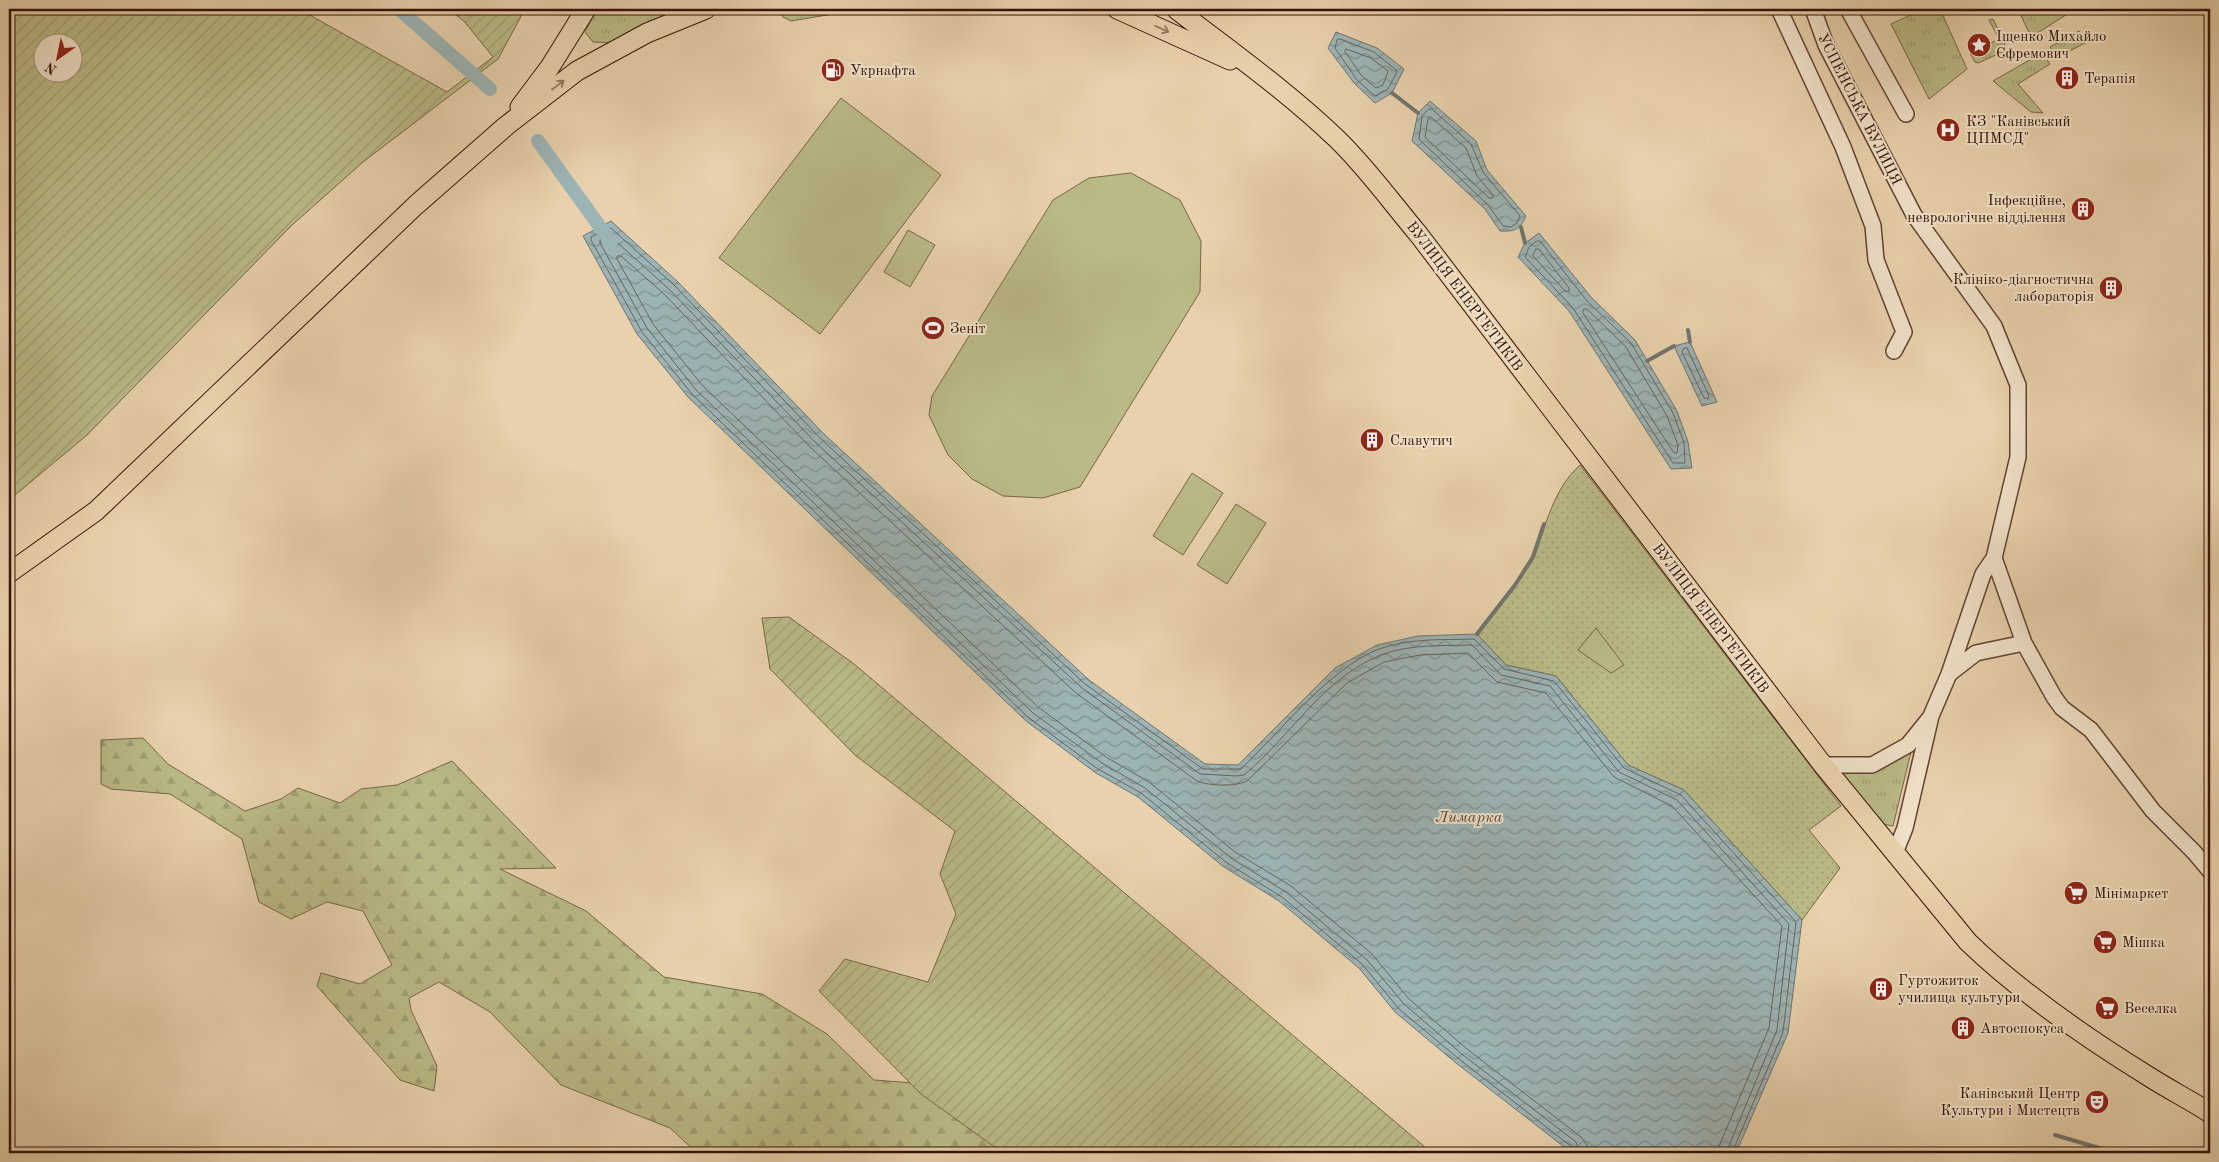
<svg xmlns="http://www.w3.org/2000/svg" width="2219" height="1162" font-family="'Old Standard TT',serif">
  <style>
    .grass { fill: url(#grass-tufts); stroke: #776646 }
    .forest { fill: url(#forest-firs); stroke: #776646 }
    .park { fill: url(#park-dots); stroke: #776646 }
    .garden { fill: url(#garden-furrows); stroke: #776646; fill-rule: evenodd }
    .pitch { fill: #baba87; stroke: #776646 }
    .water { fill: url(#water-waves); stroke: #72746f }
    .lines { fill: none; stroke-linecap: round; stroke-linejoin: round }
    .shore { stroke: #68645d; stroke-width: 1 }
    .stream { stroke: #72746f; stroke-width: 4 }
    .canal { stroke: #9cb4b5; stroke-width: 14 }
    .minor-casing { stroke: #61422f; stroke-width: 18 }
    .major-casing { stroke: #341305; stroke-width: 21 }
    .minor { stroke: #f0e1c9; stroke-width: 15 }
    .major { stroke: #e8d1ac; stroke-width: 19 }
    .oneway { stroke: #977c61 }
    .labels { text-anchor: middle; stroke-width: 4; stroke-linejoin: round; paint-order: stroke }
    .poi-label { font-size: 15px; fill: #341305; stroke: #f0e1c9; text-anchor: start }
    .street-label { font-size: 15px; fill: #341305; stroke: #f0e1c9 }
    .water-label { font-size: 16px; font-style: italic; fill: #584b43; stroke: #f0e1c9 }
  </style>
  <defs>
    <pattern id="grass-tufts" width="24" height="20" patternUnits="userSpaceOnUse" patternTransform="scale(1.25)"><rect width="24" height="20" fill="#baba87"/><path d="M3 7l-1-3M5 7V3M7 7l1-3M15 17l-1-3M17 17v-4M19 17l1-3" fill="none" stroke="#a09f73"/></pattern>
    <pattern id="forest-firs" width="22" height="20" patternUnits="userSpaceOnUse" patternTransform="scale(1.25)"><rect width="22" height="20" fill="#baba87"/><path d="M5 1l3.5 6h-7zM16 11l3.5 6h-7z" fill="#a09f73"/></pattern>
    <pattern id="park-dots" width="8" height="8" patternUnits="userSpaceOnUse" patternTransform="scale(1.25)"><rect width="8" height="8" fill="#baba87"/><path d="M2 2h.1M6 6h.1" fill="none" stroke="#a09f73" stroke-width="1.8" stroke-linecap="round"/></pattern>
    <pattern id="garden-furrows" width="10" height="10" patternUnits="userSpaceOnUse" patternTransform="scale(1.25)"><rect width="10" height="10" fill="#baba87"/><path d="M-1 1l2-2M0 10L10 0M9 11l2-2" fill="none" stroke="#a09f73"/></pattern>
    <pattern id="water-waves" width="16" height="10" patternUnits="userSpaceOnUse" patternTransform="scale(1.25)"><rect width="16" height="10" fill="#9cb4b5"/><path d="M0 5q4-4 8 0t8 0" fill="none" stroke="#809191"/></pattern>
  </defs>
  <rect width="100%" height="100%" fill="#e8d1ac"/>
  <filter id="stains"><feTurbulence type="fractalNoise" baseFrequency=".004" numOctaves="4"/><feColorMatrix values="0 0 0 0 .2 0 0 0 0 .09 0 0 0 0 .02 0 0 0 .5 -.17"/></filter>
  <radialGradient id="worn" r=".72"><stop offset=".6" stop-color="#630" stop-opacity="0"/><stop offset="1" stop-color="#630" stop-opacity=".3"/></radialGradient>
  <path class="grass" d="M 597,9 L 684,9 L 613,43 L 593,42 L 585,32 Z
    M 779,9 L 863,9 L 791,21 L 783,17 Z
    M 1914,9 L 1940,9 L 1967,69 L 1929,99 L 1891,24 L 1915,13 Z
    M 2018,9 L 2068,9 L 2069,13 L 2031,37 Z
    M 1993,19 L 2005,44 L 1998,54 L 1978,63 L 1975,62 L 1970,53 L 1999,39 L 1989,20 Z
    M 2079,31 L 2085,43 L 2056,58 L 2050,47 Z
    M 2042,53 L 2050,64 L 2018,84 L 2043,113 L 2031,112 L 1993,81 Z
    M 1912,748 L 1893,826 L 1882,824 L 1842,773 L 1869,769 L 1892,763 Z"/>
  <path class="forest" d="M 143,738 L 168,764 L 245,811 L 281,799 L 298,788 L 340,803 L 361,789 L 397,785 L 452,761 L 556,868 L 500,869 L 586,911 L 664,977 L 762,994 L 827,1034 L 874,1080 L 927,1084 L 1316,1153 L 697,1153 L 670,1128 L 561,1085 L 490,1012 L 439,982 L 409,998 L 411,1010 L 437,1066 L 434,1091 L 400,1080 L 317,986 L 321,973 L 360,984 L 392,965 L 363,911 L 327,902 L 291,919 L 259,902 L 242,839 L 170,794 L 111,789 L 101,784 L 101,740 Z"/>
  <path class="park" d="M 1580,465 L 1841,806 L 1809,830 L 1840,868 L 1802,920 L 1684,790 L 1628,765 L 1556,676 L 1506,665 L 1477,634 C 1496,610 1521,585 1533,556 C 1547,525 1553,489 1580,465 Z"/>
  <path class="garden" d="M 9,9 L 299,9 L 447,92 L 493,57 L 464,21 L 448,9 L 525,9 L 498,59 L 363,162 L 291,226 L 87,435 L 9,500 ZM 42,42 L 72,42 L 72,72 L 42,72 Z
    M 789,617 L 854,664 L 1432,1153 L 1003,1153 L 921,1094 L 819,991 L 845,959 L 928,982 L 956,914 L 940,874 L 955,831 L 855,755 L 770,669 L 762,618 Z"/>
  <path class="pitch" d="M 841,98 L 941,175 L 820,334 L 719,258 Z
    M 1131,173 L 1180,200 L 1201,241 L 1200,292 L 1080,487 L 1043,498 L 1003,496 L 972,479 L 948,455 L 929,415 L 932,396 L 1053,200 L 1089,178 Z
    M 908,230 L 935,245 L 910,287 L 884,272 Z
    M 1192,473 L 1223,493 L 1183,555 L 1153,536 Z
    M 1236,504 L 1266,523 L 1227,584 L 1197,565 Z
    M 1596,628 L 1624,665 L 1611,673 L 1578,650 Z"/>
  <path class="water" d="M 1336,32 L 1377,48 L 1404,69 L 1392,93 L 1375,103 L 1354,83 L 1328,48 Z
    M 1430,101 L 1476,141 L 1487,170 L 1526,216 C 1520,229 1515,232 1500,231 L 1485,209 L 1412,141 L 1418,113 Z
    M 611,221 L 678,282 L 823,433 L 1089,680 L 1205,764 L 1238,765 L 1335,668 L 1377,645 L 1418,636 L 1477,634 L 1506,665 L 1556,676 L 1628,765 L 1684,790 L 1802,920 L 1788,1033 L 1736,1153 L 1572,1153 L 1456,1063 L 1395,1012 L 1359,968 L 1279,901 L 1224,867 L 1138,797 L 1096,773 L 1026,721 L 688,397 L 637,334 L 583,236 Z
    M 1539,233 L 1591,297 L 1635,340 L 1677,411 L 1688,442 L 1692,468 L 1671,469 L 1569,311 L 1518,257 L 1525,243 Z
    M 1690,342 L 1717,402 L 1702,406 L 1674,346 Z"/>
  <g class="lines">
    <path class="shore" d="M 1340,39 L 1374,52 L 1396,70 L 1397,72 L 1388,89 L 1375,96 L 1357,80 L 1335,48 L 1337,40 Z
      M 1346,49 L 1371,58 L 1388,71 L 1383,85 L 1376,88 L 1362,76 L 1345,52 Z
      M 1429,109 L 1432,109 L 1471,144 L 1483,172 L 1520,216 L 1517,223 L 1511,227 L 1503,226 L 1488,205 L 1419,139 L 1422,116 Z
      M 1431,117 L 1466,148 L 1477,176 L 1493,195 L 1493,198 L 1489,198 L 1425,137 L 1428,119 Z
      M 1537,241 L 1540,241 L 1587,301 L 1631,343 L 1673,413 L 1684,443 L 1685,463 L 1673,463 L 1573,308 L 1525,257 L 1529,247 Z
      M 1536,249 L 1539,249 L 1569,288 L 1569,291 L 1565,291 L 1533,256 Z
      M 1584,309 L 1587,309 L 1626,347 L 1667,416 L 1678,445 L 1677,453 L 1674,453 L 1583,313 Z
      M 1687,348 L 1709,396 L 1708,399 L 1704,398 L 1682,352 L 1683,349 Z
      M 1574,1153 L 1572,1147 L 1459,1059 L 1399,1009 L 1362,964 L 1282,897 L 1227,863 L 1141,793 L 1098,769 L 1029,718 L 692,394 L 642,332 L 591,240 L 591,237 L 611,228 L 674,285 L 819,437 L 1085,684 L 1203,769 L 1241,769 C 1279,733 1331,667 1379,649 C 1409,638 1443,640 1474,639 L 1504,669 L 1554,681 L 1624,768 L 1681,795 L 1796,922 L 1783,1032 L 1732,1153
      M 1580,1153 L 1576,1142 L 1463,1055 L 1404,1004 L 1367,960 L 1286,892 L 1231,858 L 1145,788 L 1102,763 L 1033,713 L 696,390 L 647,328 L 600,243 L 600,240 L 610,236 L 670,290 L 815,442 L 1082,688 L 1200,774 L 1237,776 L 1244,775 C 1290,737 1323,678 1381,655 C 1409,644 1442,646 1472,645 L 1501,675 L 1550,686 L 1619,772 L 1677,800 L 1789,924 L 1777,1030 L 1726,1153
      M 1588,1153 L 1587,1145 L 1581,1137 L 1467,1049 L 1409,999 L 1372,954 L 1291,886 L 1235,852 L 1149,782 L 1106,757 L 1038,707 L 702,385 L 653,324 L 617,259 L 617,256 L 621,256 L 665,295 L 810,447 L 1076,693 L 1197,781 C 1209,786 1235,787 1247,781 L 1347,683 L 1384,662 L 1420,655 L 1468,653 L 1497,682 L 1546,693 L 1614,777 L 1672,806 L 1782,926 L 1769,1028 L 1720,1144 L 1718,1153"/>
    <path class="stream" d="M 1392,93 L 1418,113
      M 1521,227 L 1525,243
      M 1688,330 L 1690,342
      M 1647,361 L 1674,346
      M 1477,634 L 1515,585 L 1533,557 L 1544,524
      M 2055,1135 L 2116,1153"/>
    <path class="canal" d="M 399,9 L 490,89
      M 538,141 L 611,242"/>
    <g class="minor-casing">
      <path id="minor" d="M 1779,9 L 1843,147 L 1873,226 L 1876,260 L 1904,332 L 1894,351
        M 1813,9 L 1826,45 L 1914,215 L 1994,326 L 2018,385 L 2018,457 L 1994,558 L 1983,574 L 1949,674 L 1931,716 L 1905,828 L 1895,853
        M 1848,9 L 1906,114
        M 1994,558 L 2024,643
        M 1949,674 L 1976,653 L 2024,643 L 2054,697 L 2062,708 L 2091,730 L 2153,811 L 2194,852 L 2210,871
        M 1823,765 L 1872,765 L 1908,745 L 1929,719"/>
    </g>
    <g class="major-casing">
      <path id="major" d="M 1117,9 L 1230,60
        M 1176,9 C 1230,51 1287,91 1337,139 C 1367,168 1392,203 1419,235 L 1823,765 L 1968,942 C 2021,993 2085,1037 2148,1076 C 2168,1089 2190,1100 2210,1113
        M 520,107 L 550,67 L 586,9
        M 9,573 L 96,511 L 416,205 L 506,126 L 577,71 L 647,33 L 706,9"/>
    </g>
    <use href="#minor" class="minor"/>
    <use href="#major" class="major"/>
  </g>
  <defs><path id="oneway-shaft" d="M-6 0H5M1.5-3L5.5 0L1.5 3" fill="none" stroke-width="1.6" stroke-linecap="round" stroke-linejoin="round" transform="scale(1.25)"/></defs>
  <g class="oneway">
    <use href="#oneway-shaft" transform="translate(1162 29) rotate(24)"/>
    <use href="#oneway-shaft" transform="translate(558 85) rotate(-37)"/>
  </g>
  <defs>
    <g id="sight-disc" transform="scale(1.25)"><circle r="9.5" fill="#8f2418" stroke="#f0e1c9"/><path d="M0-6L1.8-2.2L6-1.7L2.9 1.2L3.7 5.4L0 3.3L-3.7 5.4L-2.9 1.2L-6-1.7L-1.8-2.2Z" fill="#fff"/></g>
    <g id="fuel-disc" transform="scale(1.25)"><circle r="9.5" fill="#8f2418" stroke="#f0e1c9"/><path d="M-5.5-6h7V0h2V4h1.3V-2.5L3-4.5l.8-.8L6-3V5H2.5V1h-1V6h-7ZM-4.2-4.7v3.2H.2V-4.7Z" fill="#fff"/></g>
    <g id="building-disc" transform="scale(1.25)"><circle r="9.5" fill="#8f2418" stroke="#f0e1c9"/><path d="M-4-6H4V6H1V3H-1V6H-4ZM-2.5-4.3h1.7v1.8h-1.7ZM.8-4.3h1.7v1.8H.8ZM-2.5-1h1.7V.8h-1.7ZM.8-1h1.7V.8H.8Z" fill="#fff"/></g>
    <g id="hospital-disc" transform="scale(1.25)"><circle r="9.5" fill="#8f2418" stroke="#f0e1c9"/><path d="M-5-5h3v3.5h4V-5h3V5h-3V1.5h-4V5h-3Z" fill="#fff"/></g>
    <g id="stadium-disc" transform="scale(1.25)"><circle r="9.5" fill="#8f2418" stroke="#f0e1c9"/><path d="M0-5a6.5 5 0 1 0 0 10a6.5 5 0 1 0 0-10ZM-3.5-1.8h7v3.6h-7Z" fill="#fff"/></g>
    <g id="supermarket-disc" transform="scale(1.25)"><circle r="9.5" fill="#8f2418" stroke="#f0e1c9"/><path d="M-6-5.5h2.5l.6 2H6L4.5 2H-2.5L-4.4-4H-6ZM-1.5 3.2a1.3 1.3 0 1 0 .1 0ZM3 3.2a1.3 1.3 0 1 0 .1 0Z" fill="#fff"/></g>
    <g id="theatre-disc" transform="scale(1.25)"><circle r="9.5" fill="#8f2418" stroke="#f0e1c9"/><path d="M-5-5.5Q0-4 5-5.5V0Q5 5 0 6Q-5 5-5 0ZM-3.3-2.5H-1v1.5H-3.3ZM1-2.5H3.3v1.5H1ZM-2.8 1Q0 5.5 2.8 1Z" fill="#fff"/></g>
  </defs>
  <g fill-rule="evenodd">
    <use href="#sight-disc" x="1979" y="45"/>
    <use href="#fuel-disc" x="833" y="70"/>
    <use href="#building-disc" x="2067" y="78"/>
    <use href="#hospital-disc" x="1948" y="130"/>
    <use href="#building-disc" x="2083" y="209"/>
    <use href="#building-disc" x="2111" y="288"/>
    <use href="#stadium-disc" x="933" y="328"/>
    <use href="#building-disc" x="1372" y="440"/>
    <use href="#supermarket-disc" x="2076" y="893"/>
    <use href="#supermarket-disc" x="2105" y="942"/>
    <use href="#building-disc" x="1881" y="989"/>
    <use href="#supermarket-disc" x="2107" y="1008"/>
    <use href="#building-disc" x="1963" y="1028"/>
    <use href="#theatre-disc" x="2097" y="1102"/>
  </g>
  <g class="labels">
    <g class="poi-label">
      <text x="1996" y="41">Іщенко Михайло<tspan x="1996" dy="17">Єфремович</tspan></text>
      <text x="850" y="75">Укрнафта</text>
      <text x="2084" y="83">Терапія</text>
      <text x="1966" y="126">КЗ "Канівський<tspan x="1966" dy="17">ЦПМСД"</tspan></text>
      <text x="2066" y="205" text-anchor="end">Інфекційне,<tspan x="2066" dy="17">неврологічне відділення</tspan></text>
      <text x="2094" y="284" text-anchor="end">Клініко-діагностична<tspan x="2094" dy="17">лабораторія</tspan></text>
      <text x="950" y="333">Зеніт</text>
      <text x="1390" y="445">Славутич</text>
      <text x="2094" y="898">Мінімаркет</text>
      <text x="2122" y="947">Мішка</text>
      <text x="1898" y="985">Гуртожиток<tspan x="1898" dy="17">училища культури</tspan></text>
      <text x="2124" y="1013">Веселка</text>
      <text x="1980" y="1033">Автоспокуса</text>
      <text x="2080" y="1098" text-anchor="end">Канівський Центр<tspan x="2080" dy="17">Культури і Мистецтв</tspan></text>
    </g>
    <g class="street-label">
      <text transform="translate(1860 109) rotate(63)" y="5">УСПЕНСЬКА ВУЛИЦЯ</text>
      <text transform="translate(1465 296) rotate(53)" y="5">ВУЛИЦЯ ЕНЕРГЕТИКІВ</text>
      <text transform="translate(1711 618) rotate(53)" y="5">ВУЛИЦЯ ЕНЕРГЕТИКІВ</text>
    </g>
    <g class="water-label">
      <text x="1469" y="822">Лимарка</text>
    </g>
  </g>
  <rect width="2219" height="1162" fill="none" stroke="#e8d1ac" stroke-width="30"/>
  <rect x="10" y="10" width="2199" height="1142" fill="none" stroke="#341305" stroke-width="2.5"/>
  <rect x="15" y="15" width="2189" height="1132" fill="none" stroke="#341305"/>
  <g transform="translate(58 58) rotate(213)"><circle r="24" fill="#f0e1c9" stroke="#a58f7b"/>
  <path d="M0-4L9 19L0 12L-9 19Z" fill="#8f2418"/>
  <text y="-8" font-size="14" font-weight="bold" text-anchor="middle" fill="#341305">N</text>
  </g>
  <rect width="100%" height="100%" filter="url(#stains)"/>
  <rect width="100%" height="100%" fill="url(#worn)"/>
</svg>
